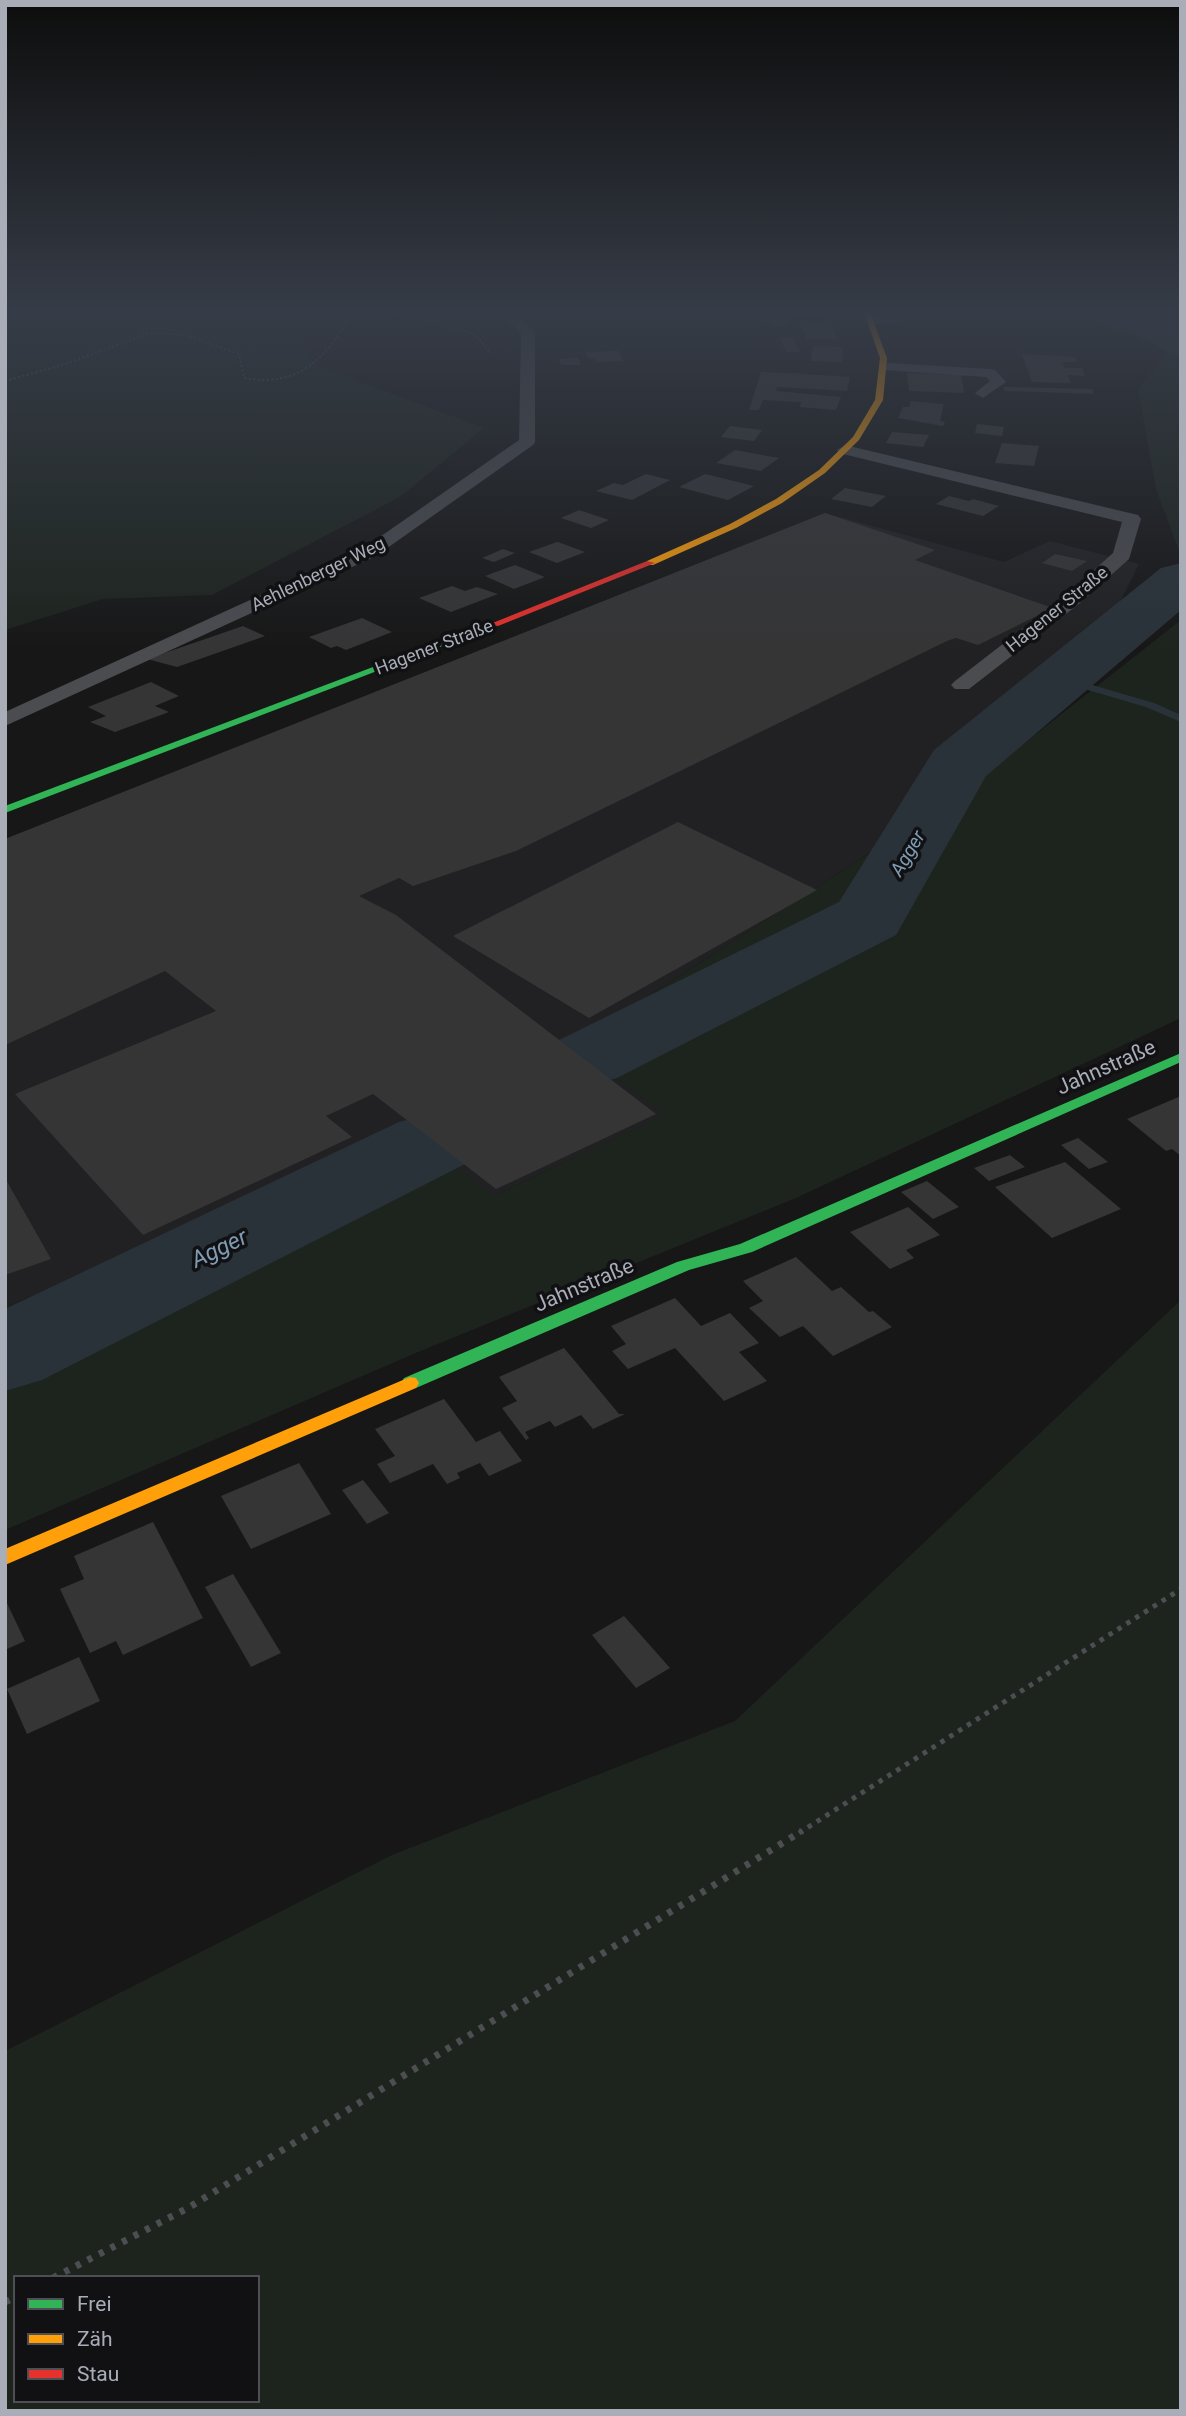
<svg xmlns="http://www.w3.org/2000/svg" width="1186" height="2416" font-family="Roboto,sans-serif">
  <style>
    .built { fill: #212123 }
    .green { fill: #1d241e; fill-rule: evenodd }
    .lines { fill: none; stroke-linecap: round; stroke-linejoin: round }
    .stream { fill: #2a3239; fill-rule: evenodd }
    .river { fill: #2a3239; fill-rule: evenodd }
    .building { fill: #353536 }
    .path-far2 { stroke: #4d4e52; stroke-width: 2; stroke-dasharray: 2 2.5; stroke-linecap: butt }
    .path-far1 { stroke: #4d4e52; stroke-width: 5; stroke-dasharray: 4.5 6; stroke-linecap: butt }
    .path { stroke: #4d4e52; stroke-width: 7; stroke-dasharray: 5 8; stroke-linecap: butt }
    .lane { fill: #4b4c50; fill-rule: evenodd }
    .fast { fill: #30b455; fill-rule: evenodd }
    .slow { fill: #ff9f0a; fill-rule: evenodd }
    .jam { fill: #e5322d; fill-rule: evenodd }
    .labels { text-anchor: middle; stroke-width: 7; stroke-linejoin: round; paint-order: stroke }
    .far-street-label { font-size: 18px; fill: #a8adb8; stroke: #111113 }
    .far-water-label { font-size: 19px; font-style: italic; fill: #7f9bb3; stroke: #111113 }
    .street-label { font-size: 21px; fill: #a8adb8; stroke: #111113 }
    .water-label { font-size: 23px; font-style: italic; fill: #7f9bb3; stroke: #111113 }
  </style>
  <rect width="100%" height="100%" fill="#171717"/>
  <path class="built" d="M 825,513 L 1004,562 L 1050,541 L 1139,564 L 1107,628 L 956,797 L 573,1045 L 665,1115 L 493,1196 L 98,1270 L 5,1307 L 5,839 Z"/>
  <path class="green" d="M 5,312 L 280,312 L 315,365 L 484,428 L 400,497 L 212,595 L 103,599 L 5,630 Z
    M 1116,312 L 1181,312 L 1181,556 L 1156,489 L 1138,389 L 1171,348 Z
    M 1181,620 L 1181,1018 L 796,1198 L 418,1352 L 5,1530 L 5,1307 L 98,1270 L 409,1129 L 493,1196 L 664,1115 L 573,1045 L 956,797 Z
    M 1181,1300 L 1181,2411 L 5,2411 L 5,2051 L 392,1855 L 735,1721 ZM 16,2278 L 257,2278 L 257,2400 L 16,2400 Z"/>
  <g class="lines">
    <path class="stream" d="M 1073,664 L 1081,664 L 1089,684 L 1154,703 L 1181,715 L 1181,722 L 1146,707 L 1081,688 L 1072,666 Z"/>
    <path class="river" d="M 1089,312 C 1125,312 1148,308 1181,325 L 1181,355 L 1166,351 L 1134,334 L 1094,321 Z
      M 1181,563 L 1181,610 L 986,776 L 896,935 L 617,1078 L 586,1086 L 555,1078 L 542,1060 L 555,1042 L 839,902 L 934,750 L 1161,568 Z
      M 432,1114 L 465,1122 L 478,1143 L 465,1164 L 42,1380 L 5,1391 L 5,1309 L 399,1122 Z"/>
  </g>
  <path class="building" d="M 793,312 L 823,312 L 826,316 L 795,316 Z
    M 768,314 L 782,314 L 788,326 L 772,326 Z
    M 829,322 L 839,339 L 807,339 L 799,323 Z
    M 779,337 L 793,337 L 800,352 L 786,352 Z
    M 813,346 L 843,347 L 842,362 L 811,361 Z
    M 619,351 L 623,361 L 597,362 L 595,358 L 588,358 L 585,352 Z
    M 1022,354 L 1075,357 L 1077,362 L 1062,362 L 1065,368 L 1082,368 L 1085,376 L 1068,375 L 1071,383 L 1032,382 Z
    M 578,358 L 581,365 L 561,365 L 559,359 Z
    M 761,372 L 788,373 L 850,377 L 847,391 L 777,387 L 776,391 L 841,397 L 836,410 L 800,407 L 801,402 L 763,400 L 759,410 L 749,410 Z
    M 907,373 L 961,375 L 964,393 L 909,391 Z
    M 1003,387 L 1092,389 L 1094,394 L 1005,391 Z
    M 911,401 L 944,404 L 940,421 L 945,422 L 943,426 L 898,418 L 903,407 L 909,407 Z
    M 977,424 L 1004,427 L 1002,436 L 975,433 Z
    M 730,426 L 762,430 L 754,441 L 721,437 Z
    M 892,432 L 929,435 L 923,447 L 886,443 Z
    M 1002,443 L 1039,446 L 1034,466 L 995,463 Z
    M 735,450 L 779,458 L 761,471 L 716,463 Z
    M 646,474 L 670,480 L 632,500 L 596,491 L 614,483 L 623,485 Z
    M 705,474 L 754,486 L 728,500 L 679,487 Z
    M 845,488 L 886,496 L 872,507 L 831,499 Z
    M 949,496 L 969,501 L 973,499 L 999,506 L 983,516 L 936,504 Z
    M 579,510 L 609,520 L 591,528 L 561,518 Z
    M 825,513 L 935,550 L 915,560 L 1053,608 L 978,645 L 956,638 L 947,641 L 516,851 L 413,886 L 399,878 L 359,896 L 396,915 L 656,1114 L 496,1189 L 373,1094 L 326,1116 L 352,1137 L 143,1235 L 15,1094 L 216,1011 L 165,971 L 5,1045 L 5,839 Z
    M 557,542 L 558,542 L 585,552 L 557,563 L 529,552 Z
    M 503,549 L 515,553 L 494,562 L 482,558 Z
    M 1055,554 L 1087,561 L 1072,571 L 1042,563 Z
    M 515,565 L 545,577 L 514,589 L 485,576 Z
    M 452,586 L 465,591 L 477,587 L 498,594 L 451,612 L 419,598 Z
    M 362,618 L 392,632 L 346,650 L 337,646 L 331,648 L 309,637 Z
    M 243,626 L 265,636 L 177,667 L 147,659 Z
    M 151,682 L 179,696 L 155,706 L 169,712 L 115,732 L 90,722 L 106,716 L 88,707 Z
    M 678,822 L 817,890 L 589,1018 L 453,936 Z
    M 1181,1096 L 1181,1156 L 1172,1149 L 1166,1151 L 1127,1119 Z
    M 1078,1138 L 1108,1162 L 1089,1169 L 1061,1145 Z
    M 1010,1155 L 1025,1167 L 989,1181 L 974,1168 Z
    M 1065,1162 L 1121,1209 L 1052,1238 L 995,1187 Z
    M 5,1178 L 51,1259 L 5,1275 Z
    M 927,1181 L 959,1207 L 933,1219 L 901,1192 Z
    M 908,1207 L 940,1235 L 906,1250 L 914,1258 L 890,1269 L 850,1232 Z
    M 796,1257 L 832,1291 L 841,1287 L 869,1312 L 873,1311 L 892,1327 L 833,1356 L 803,1326 L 780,1337 L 749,1308 L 763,1301 L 743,1281 Z
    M 675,1298 L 701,1326 L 730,1313 L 759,1343 L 739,1352 L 767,1381 L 724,1401 L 675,1348 L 628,1369 L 612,1351 L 626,1344 L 611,1326 Z
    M 564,1348 L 619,1414 L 625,1414 L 593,1429 L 581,1415 L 555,1427 L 550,1421 L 525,1432 L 529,1438 L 526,1440 L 502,1408 L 517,1401 L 499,1377 Z
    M 444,1399 L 476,1442 L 500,1431 L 522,1461 L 489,1476 L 480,1463 L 457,1473 L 460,1478 L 447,1484 L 433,1464 L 390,1483 L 377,1464 L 395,1456 L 375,1429 Z
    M 299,1463 L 331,1514 L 251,1549 L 221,1496 Z
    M 363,1480 L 389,1513 L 367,1524 L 342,1490 Z
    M 153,1522 L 203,1618 L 123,1655 L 116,1641 L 90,1653 L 60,1589 L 84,1579 L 74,1556 Z
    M 233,1574 L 281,1653 L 251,1667 L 205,1587 Z
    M 5,1599 L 25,1641 L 5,1650 Z
    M 624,1616 L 670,1668 L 636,1688 L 592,1635 Z
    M 79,1657 L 100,1701 L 27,1734 L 7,1689 Z"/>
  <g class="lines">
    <path class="path-far2" d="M 381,312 L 431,320 L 476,335 L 491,354
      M 5,381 L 59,366 L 150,333 L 186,335 L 239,354 L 244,378 C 301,388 326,357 353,312 L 357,312"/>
    <path class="path-far1" d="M 799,1833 L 1181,1589"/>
    <path class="path" d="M 53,2278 L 188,2208 L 802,1831
      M 5,2302 L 16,2297"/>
    <path class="lane" d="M 499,312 L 514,312 L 535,332 L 535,442 L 533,445 L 376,556 L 5,726 L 5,712 L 364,548 L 519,440 L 521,333 Z
      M 873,316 L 893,316 L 900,320 L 893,324 L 868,323 L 866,320 Z
      M 888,363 L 990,369 L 995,370 L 1006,382 L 983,398 L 975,393 L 990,381 L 986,377 L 883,370 L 881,367 L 883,364 Z
      M 845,445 L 1138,515 L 1141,519 L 1129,559 L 1080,603 L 969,689 L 955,689 L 951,685 L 955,681 L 1066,595 L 1113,553 L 1122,522 L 839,453 L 837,450 Z"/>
    <path class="fast" d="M 492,622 L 500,624 L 5,813 L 5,806 Z
      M 1181,1053 L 1181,1062 L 752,1252 L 689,1270 L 416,1388 L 404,1388 L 401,1383 L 404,1378 L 677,1262 L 740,1244 Z"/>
    <path class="slow" d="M 864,312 L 870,312 L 887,358 L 883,400 L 859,440 L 825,473 L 782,503 L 736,528 L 653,565 L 647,565 L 647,561 L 730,524 L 776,499 L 819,470 L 853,437 L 875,400 L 880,358 Z
      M 410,1377 L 416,1378 L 419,1383 L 416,1388 L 5,1565 L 5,1549 Z"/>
    <path class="jam" d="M 647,561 L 655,563 L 498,626 L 490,624 Z"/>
  </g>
  <linearGradient id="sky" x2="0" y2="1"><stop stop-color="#0d0d0d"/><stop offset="0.48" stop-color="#363c47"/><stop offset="1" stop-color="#363c47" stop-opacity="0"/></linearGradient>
  <rect width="1186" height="650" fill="url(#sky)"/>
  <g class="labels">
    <g class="far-street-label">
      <text transform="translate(318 574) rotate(-26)" y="6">Aehlenberger Weg</text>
      <text transform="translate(1057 609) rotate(-39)" y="6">Hagener Straße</text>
      <text transform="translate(434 647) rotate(-21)" y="6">Hagener Straße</text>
    </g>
    <g class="far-water-label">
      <text transform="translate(907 853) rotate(-59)" y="7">Agger</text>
    </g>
    <g class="street-label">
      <text transform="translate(1106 1067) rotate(-24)" y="7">Jahnstraße</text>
      <text transform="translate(584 1285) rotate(-23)" y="7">Jahnstraße</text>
    </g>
    <g class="water-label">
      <text transform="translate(219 1248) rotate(-26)" y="8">Agger</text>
    </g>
  </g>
  <rect width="1186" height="2416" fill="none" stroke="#a8adb8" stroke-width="14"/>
  <rect x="14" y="2276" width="245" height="126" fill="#111113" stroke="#4d4f55" stroke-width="2"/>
  <rect x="28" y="2299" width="35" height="10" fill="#30b455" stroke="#4d4f55" stroke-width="2"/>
  <text x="77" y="2311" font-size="21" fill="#a8adb8">Frei</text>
  <rect x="28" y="2334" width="35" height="10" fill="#ff9f0a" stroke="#4d4f55" stroke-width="2"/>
  <text x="77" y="2346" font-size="21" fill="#a8adb8">Zäh</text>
  <rect x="28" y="2369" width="35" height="10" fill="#e5322d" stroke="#4d4f55" stroke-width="2"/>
  <text x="77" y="2381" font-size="21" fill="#a8adb8">Stau</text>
</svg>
